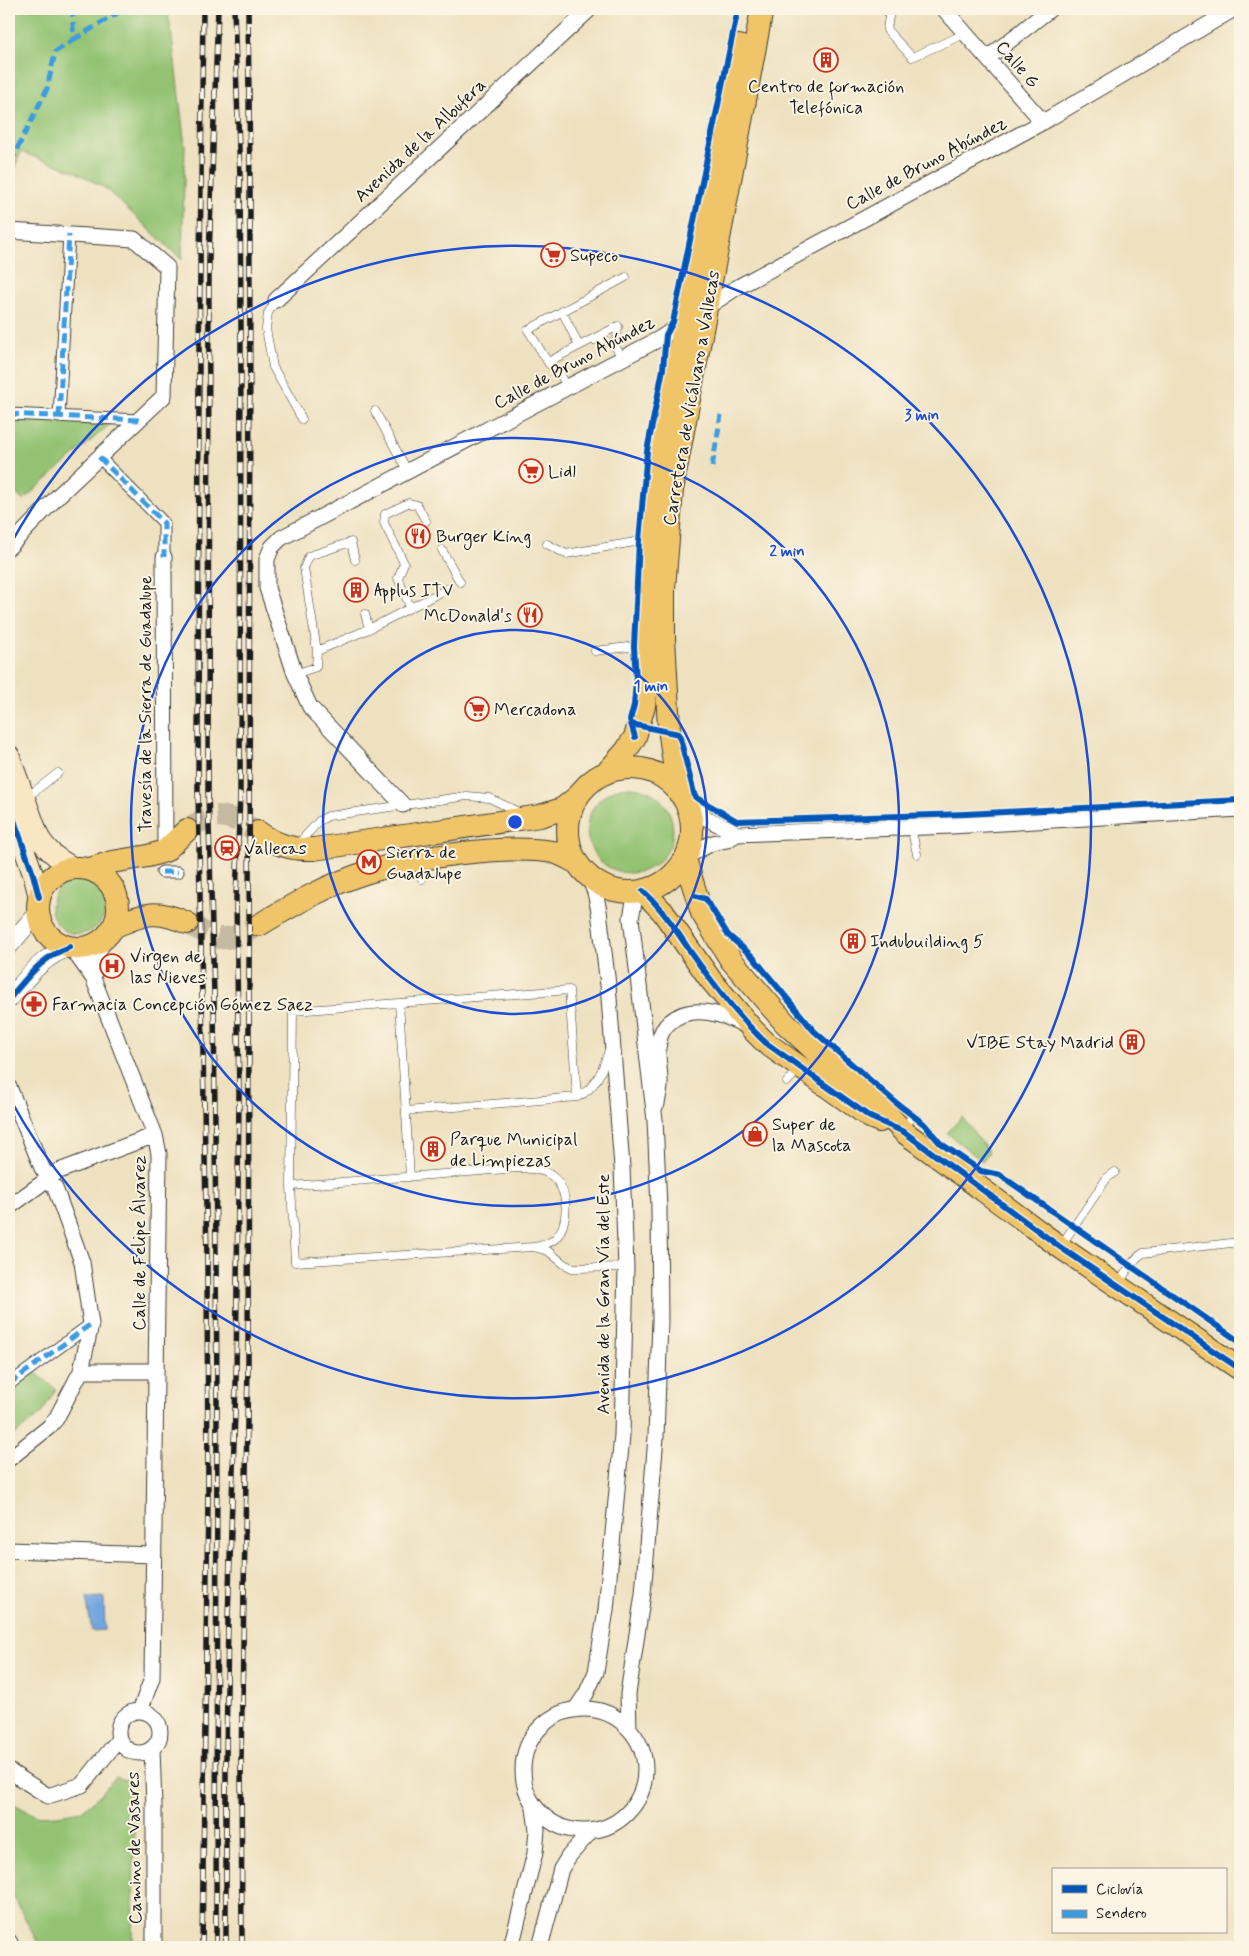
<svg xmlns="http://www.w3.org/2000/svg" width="1249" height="1956" font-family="Mynerve,sans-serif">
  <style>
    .green { fill: #93c372; stroke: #587047 }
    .water { fill: #73a6df; stroke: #48617e }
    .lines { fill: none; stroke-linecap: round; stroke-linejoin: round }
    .primary-tunnel { stroke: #c4ba9f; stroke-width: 22; stroke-dasharray: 22 11; stroke-linecap: butt }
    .service-casing { stroke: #3c3a35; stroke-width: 9 }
    .pedestrian-casing { stroke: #3c3a35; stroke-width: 13 }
    .minor-casing { stroke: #3c3a35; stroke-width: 17 }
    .tertiary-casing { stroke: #3c3a35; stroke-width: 19 }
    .secondary-casing { stroke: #3c3a35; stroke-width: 22 }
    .primary-casing { stroke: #3c3a35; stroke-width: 24 }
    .service { stroke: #fff; stroke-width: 8 }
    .pedestrian { stroke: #fff; stroke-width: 11 }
    .minor { stroke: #fff; stroke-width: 15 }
    .tertiary { stroke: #fff; stroke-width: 18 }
    .secondary { stroke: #f9e7c3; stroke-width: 20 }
    .primary { stroke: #f0c469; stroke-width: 22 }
    .rail-casing { stroke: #1c1c1c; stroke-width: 5.5 }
    .rail { stroke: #fcf5e5; stroke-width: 4; stroke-dasharray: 11; stroke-linecap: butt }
    .quiet { stroke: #3c9bdf; stroke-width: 5; stroke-dasharray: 10 5; stroke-linecap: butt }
    .cycleway-casing { stroke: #fcf5e5; stroke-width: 9 }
    .cycleway { stroke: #0057b8; stroke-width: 6 }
    .ring { fill: none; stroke: #1d4ed8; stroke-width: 2.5 }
    .labels { text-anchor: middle; stroke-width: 4; stroke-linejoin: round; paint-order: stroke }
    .street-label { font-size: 18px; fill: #1c1c1c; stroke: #fcf5e5 }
    .poi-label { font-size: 18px; fill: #1c1c1c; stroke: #fcf5e5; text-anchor: start }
    .centre { fill: #1d4ed8; stroke: #fcf5e5; stroke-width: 2.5 }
    .ring-label { font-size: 15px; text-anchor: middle; font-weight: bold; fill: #1d4ed8; stroke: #fcf5e5; stroke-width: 4; stroke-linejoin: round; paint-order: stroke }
  </style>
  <rect width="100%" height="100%" fill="#fcf5e5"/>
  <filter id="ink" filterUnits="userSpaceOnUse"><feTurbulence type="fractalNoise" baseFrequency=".02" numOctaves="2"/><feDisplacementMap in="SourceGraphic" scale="10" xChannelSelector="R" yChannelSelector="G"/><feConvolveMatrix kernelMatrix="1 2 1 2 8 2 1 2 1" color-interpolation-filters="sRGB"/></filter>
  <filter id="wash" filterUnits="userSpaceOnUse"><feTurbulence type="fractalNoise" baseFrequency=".0096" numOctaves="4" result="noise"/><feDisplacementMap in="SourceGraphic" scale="20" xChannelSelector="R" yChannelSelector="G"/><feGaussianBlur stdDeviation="1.12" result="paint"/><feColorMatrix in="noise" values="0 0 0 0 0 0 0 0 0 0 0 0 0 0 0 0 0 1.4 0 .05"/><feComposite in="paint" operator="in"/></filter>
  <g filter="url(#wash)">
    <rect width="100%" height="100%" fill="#eee1c0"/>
    <path class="green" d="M 9,9 L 167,9 L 171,29 L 185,146 L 182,260 L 105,188 L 74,171 L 21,152 L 9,181 Z
      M 9,410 L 118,417 L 23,500 L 9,488 Z
      M587 830a43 43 0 1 1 86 0a43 43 0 1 1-86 0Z
      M51 907a27 27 0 1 1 54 0a27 27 0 1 1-54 0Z
      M 962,1117 L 989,1152 L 982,1161 L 947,1133 Z
      M 35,1372 L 56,1389 L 41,1414 L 9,1439 L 9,1395 Z
      M 115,1777 L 127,1780 L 134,1822 L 133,1947 L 40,1947 L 9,1888 L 9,1801 L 36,1816 L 58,1815 L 82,1811 L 100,1795 Z"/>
    <path class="water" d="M 104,1597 L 105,1630 L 92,1631 L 86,1598 Z"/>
  </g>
  <g filter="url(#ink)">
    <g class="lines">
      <path class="primary-tunnel" d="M 187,830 C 216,808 229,815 258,832
        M 187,923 C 221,942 225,944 259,925"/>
      <g class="service-casing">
        <path id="service" d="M 890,9 L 887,30 L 912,57 L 967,33
          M 276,300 L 268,313 L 266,329 L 273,367 L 302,419
          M 562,311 L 579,346
          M 592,340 L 605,341 L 614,345
          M 548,362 L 618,326 L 617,339 L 614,345 L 623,358
          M 567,386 L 560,374 L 549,364 L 528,330 L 626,277
          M 375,411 L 408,472
          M 547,544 L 566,554 L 646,540
          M 442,550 L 460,582
          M 410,607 L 398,578 L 404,563 L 384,523 L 385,514 L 408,503 L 417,505 L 426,521
          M 365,614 L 369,629
          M 317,651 L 369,629 L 447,589
          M 595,651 L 645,645
          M 295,674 L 316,667 L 317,651 L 304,568 L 309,556 L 351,542 L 355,560
          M 26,798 L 58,773
          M 911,827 L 917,854
          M 297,845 L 319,821 L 328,816 L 467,796 L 489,798 L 521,813
          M 419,862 L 422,879
          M 787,1082 L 799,1069
          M 406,1111 L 577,1097 C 596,1089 603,1069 609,1050
          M 905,1130 L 912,1115
          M 410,1177 L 399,1003 L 569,990 L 577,1097
          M 291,1186 L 519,1168 C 530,1169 543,1169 552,1176 C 569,1189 570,1224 555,1239 C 549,1244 541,1246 533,1247 L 295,1262 L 291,1186 L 293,1011 L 399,1003
          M 1062,1244 L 1107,1178 L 1115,1172
          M 537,1248 L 548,1251 L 564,1264 L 572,1268 L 626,1267
          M 1119,1284 C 1126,1272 1131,1261 1143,1253 L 1240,1242"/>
      </g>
      <g class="pedestrian-casing">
        <path id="pedestrian" d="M 9,414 L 139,420
          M 59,417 L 69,234
          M 99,457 L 164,523 L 164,557
          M 162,872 L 178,872
          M 9,1384 L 91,1324"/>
      </g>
      <g class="minor-casing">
        <path id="minor" d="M 944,9 L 1043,122
          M 989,57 L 1050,9
          M 9,231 L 134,239 L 167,267 L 164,396 L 59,495 L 9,547
          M 276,300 L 590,9
          M 164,557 L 165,851
          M 685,801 L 706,818 L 737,834
          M 403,805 L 310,707 L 295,674 L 267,588 L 267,559 L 272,547 L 281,538 L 659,339 L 736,288 L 1043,122 L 1234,9
          M 686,857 L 712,843 L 727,840 L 737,834 L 952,826 L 1240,809
          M 71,947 L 93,978 L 155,1135 L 159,1154 L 152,1678 L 140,1711
          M 93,978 L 96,956 L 106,937
          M 9,1087 L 42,1168 L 55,1188 L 82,1262 L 91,1324 L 81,1371 L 56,1419 L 49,1427 L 9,1459
          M 657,1104 C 658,1096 661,1088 660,1081 C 660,1068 656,1055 659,1042 C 660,1034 664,1027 670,1022 C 691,1003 724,1014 746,1026
          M 9,1207 L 59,1171 L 155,1135
          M 81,1371 L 156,1371
          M 9,1550 L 153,1555
          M523 1770a61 61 0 1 1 122 0a61 61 0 1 1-122 0Z
          M 575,1710 L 586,1694 L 596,1672 L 606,1610 L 622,1435 L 626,1267 L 622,1167 L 608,985 L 599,911 L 595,892 L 587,874
          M118 1732a21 21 0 1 1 42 0a21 21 0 1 1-42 0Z
          M 629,1729 L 628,1694 L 643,1594 L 656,1437 L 660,1321 L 659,1207 L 655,1120 L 631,918 L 634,902 L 639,891
          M 152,1748 L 154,1806 L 154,1947
          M 9,1771 L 48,1796 L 82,1785 L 119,1739
          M 9,1941 L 12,1947
          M 511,1947 L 535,1853 L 537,1830 L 534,1808
          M 540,1947 L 561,1869 L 569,1856 L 591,1831"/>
      </g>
      <g class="tertiary-casing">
        <path id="tertiary" d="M 9,946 L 38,912
          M 9,999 C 28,977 41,957 70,947"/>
      </g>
      <g class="secondary-casing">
        <path id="secondary" d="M 9,755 L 39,837 C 48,852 59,860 75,868
          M 9,806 L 33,874 L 39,897"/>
      </g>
      <g class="primary-casing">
        <path id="primary" d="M568 830a62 62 0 1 1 124 0a62 62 0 1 1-124 0Z
          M 608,771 L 626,751 L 635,737 L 644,706 L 646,687 L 645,581 L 655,478 L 739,46
          M 678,792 L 669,728 L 664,638 L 664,588 L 672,490 L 762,9
          M 258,832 C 276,845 292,850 314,849 L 540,816 L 562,809 L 577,797
          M 685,859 L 702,913 L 731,960 L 786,1024 L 824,1059 L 879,1106 L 904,1132 L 1060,1247 L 1240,1369
          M38 908a40 40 0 1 1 80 0a40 40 0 1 1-80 0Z
          M 90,869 L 112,862 L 148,856 L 165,851 L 187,830
          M 643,891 L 663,912 L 710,979 L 753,1030 L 766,1043 L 870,1117 L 880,1121
          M 259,925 C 294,904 329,884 368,872 C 417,857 502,844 553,852 C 562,854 569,859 577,863
          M 113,927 C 144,914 155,908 187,923"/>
      </g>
      <use href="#service" class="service"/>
      <use href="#pedestrian" class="pedestrian"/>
      <use href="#minor" class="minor"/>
      <use href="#tertiary" class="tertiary"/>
      <use href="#secondary" class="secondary"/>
      <use href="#primary" class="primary"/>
      <g class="rail-casing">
        <path id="rail" d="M 202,1947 L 208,1498 L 207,1260 L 198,791 L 199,356 L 203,9
          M 216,1947 L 217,1390 L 214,994 L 208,791 L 209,257 L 218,9
          M 226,1947 L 226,1759 L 228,1619 L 236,1383 L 239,1094 L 236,898 L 240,793 L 241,325 L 240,177 L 234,9
          M 242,1947 L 241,1761 L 248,1365 L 249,1026 L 250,186 L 248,9"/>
      </g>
      <use href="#rail" class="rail"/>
      <path class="quiet" d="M 73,40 L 124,9
        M 9,162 L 13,157 L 47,89 L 55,52 L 73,40 L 73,9
        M 9,414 L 139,420
        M 59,417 L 69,234
        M 99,457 L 164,523 L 164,557
        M 712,467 L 721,415
        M 162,872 L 178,872
        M 9,1384 L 91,1324"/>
      <g class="cycleway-casing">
        <path id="cycleway" d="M 631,724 L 679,734 L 695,797 L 737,821 L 966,814 L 1240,800
          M 635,737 L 630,720 L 634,705 L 636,681 L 634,646 L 639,541 L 647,451 L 663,369 L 666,335 L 673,322 L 738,9
          M 9,806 L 33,874 L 39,897
          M 643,891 C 663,909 677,932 692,954 C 714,985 738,1017 766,1043 L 870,1117 L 904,1132 L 1060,1247 L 1240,1369
          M 696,896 L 706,899 L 728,935 L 752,956 L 814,1031 L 895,1102 L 924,1124 L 940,1143 L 981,1171 L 1000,1175 L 1240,1342
          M 9,999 C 28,977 41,957 70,947"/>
      </g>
      <use href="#cycleway" class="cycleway"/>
    </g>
  </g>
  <g class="ring">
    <circle cx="515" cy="822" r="192"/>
    <circle cx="515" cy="822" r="384"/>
    <path d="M9 547A576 576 0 1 1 9 1097"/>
  </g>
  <defs>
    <g id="building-ring" transform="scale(1.25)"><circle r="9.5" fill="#fcf5e5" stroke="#c8321e" stroke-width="1.5"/><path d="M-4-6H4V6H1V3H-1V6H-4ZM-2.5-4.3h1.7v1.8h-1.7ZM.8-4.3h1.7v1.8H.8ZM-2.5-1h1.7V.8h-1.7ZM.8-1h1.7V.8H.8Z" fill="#c8321e"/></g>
    <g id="supermarket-ring" transform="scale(1.25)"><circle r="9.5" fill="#fcf5e5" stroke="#c8321e" stroke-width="1.5"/><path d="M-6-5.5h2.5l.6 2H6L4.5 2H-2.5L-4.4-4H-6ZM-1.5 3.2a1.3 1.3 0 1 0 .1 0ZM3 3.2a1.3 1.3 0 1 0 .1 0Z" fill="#c8321e"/></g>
    <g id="restaurant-ring" transform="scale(1.25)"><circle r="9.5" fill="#fcf5e5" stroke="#c8321e" stroke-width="1.5"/><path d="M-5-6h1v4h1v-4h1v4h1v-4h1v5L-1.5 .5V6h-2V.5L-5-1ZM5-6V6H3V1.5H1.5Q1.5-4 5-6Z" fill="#c8321e"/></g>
    <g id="station-ring" transform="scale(1.25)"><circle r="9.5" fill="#fcf5e5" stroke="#c8321e" stroke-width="1.5"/><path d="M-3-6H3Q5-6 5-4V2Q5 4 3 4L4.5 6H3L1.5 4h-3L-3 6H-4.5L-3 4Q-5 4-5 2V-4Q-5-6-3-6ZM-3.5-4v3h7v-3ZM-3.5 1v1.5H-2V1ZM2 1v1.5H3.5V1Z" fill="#c8321e"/></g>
    <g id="metro-ring" transform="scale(1.25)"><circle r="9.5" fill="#fcf5e5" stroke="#c8321e" stroke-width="1.5"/><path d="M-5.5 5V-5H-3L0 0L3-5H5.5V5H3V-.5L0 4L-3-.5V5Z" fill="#c8321e"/></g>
    <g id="hospital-ring" transform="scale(1.25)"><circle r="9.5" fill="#fcf5e5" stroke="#c8321e" stroke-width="1.5"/><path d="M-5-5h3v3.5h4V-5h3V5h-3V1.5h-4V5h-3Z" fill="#c8321e"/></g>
    <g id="pharmacy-ring" transform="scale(1.25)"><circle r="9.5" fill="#fcf5e5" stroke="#c8321e" stroke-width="1.5"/><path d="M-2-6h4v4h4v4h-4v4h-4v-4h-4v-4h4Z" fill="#c8321e"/></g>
    <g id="shop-ring" transform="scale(1.25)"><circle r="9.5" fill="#fcf5e5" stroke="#c8321e" stroke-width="1.5"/><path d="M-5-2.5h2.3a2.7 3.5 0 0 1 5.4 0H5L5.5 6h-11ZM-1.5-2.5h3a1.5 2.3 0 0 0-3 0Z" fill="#c8321e"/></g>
  </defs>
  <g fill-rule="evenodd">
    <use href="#building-ring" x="826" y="60"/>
    <use href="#supermarket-ring" x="553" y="255"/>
    <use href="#supermarket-ring" x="531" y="471"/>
    <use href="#restaurant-ring" x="418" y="536"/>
    <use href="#building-ring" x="356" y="590"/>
    <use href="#restaurant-ring" x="530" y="615"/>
    <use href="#supermarket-ring" x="477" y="709"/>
    <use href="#station-ring" x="227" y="848"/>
    <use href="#metro-ring" x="369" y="862"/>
    <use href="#building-ring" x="853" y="941"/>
    <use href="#hospital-ring" x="112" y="966"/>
    <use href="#pharmacy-ring" x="34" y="1004"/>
    <use href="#building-ring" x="1132" y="1042"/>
    <use href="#shop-ring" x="755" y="1134"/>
    <use href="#building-ring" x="433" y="1149"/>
  </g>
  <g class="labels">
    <g class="street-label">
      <text transform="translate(1018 64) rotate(49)" y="6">Calle G</text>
      <text transform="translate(420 140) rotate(-43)" y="6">Avenida de la Albufera</text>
      <text transform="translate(926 163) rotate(-28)" y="6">Calle de Bruno Abúndez</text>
      <text transform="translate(574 362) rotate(-28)" y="6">Calle de Bruno Abúndez</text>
      <text transform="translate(691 398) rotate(-80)" y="6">Carretera de Vicálvaro a Vallecas</text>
      <text transform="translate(145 704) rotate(-90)" y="6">Travesía de la Sierra de Guadalupe</text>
      <text transform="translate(139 1243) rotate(-90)" y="6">Calle de Felipe Álvarez</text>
      <text transform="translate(603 1294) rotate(-90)" y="6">Avenida de la Gran Vía del Este</text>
      <text transform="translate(134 1848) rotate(-91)" y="6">Camino de Vasares</text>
    </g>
    <g class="poi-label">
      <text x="826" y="92" text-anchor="middle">Centro de formación<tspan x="826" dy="21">Telefónica</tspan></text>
      <text x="570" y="261">Supeco</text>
      <text x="548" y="477">Lidl</text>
      <text x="436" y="542">Burger King</text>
      <text x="374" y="596">Applus ITV</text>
      <text x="512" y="621" text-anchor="end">McDonald's</text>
      <text x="494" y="715">Mercadona</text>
      <text x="244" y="854">Vallecas</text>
      <text x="386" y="858">Sierra de<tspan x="386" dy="21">Guadalupe</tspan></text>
      <text x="870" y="947">Indubuilding 5</text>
      <text x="130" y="962">Virgen de<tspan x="130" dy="21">las Nieves</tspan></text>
      <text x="52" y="1010">Farmacia Concepción Gómez Saez</text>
      <text x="1114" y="1048" text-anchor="end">VIBE Stay Madrid</text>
      <text x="772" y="1130">Super de<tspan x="772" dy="21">la Mascota</tspan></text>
      <text x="450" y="1145">Parque Municipal<tspan x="450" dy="21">de Limpiezas</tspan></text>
    </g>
  </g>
  <circle cx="515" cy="822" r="8" class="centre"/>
  <g class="ring-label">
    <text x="922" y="420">3 min</text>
    <text x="787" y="556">2 min</text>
    <text x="651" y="691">1 min</text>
  </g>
  <rect width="1249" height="1956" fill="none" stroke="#fcf5e5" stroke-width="30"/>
  <rect x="1052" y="1868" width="175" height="65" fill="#fcf5e5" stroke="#a29e95"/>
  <rect x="1062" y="1885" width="25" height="8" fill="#0057b8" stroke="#a29e95"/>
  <text x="1096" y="1894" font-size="15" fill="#1c1c1c">Ciclovía</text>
  <rect x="1062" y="1910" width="25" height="8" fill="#3c9bdf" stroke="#a29e95"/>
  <text x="1096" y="1918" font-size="15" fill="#1c1c1c">Sendero</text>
</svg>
